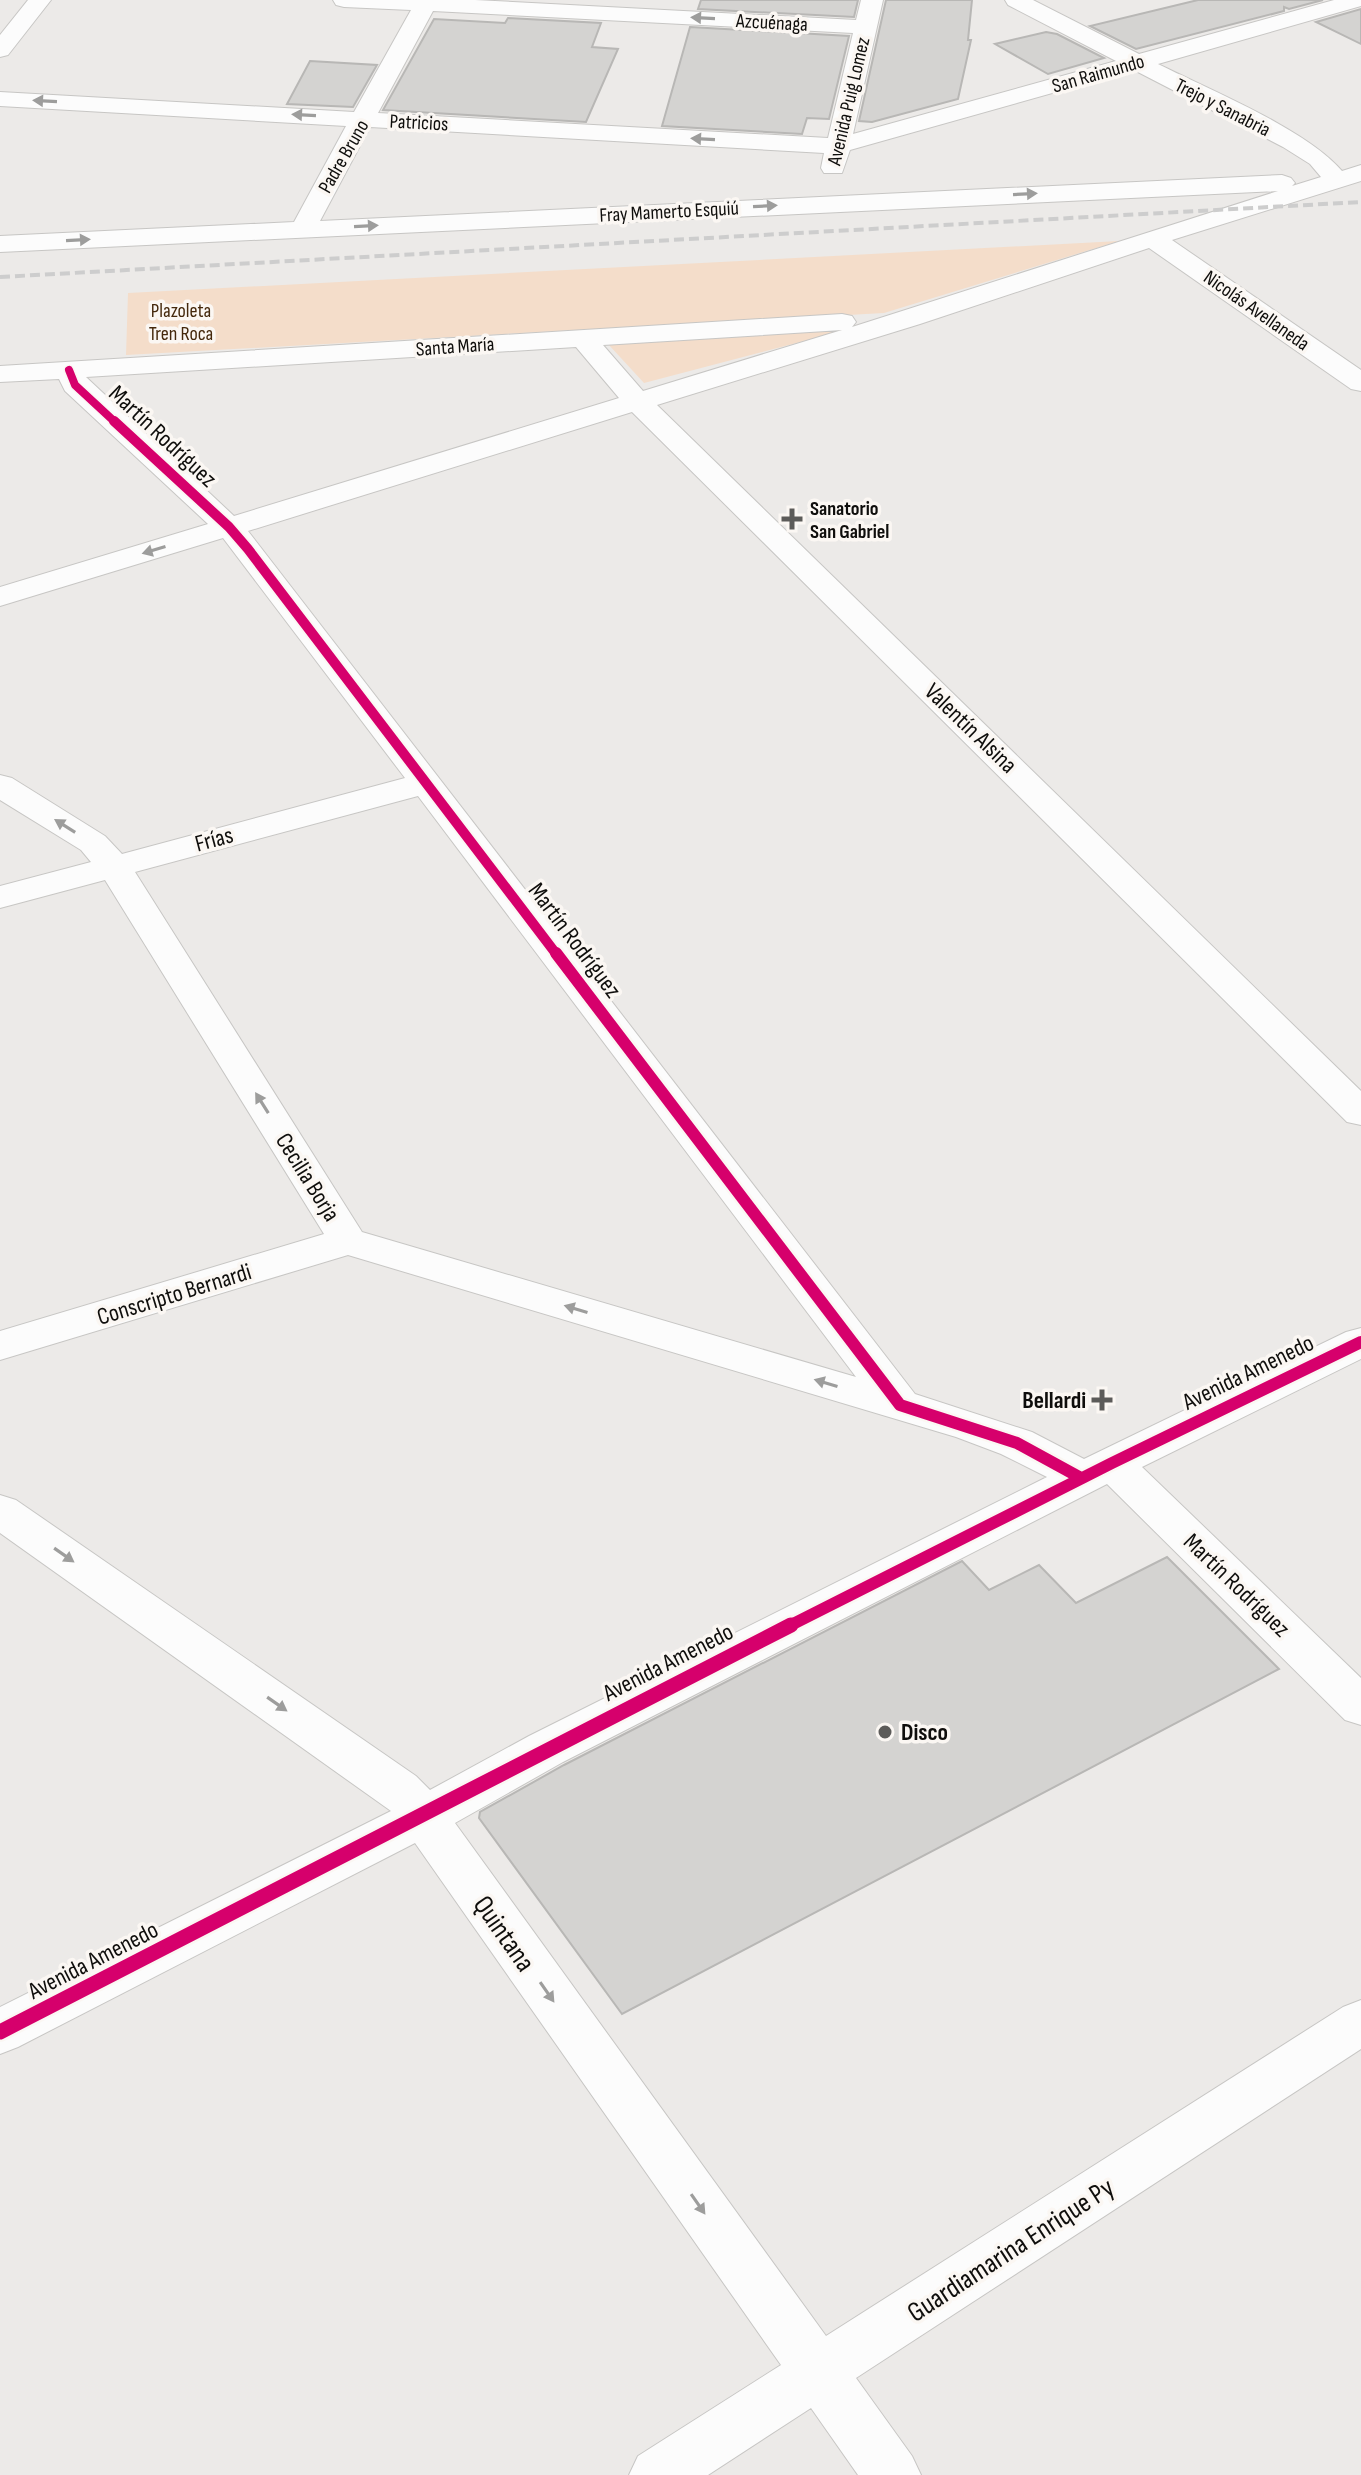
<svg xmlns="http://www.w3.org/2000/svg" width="1361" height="2475" font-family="'Sofia Sans Condensed',sans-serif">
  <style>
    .green { fill: #f4ddca }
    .building { fill: #d4d3d1; stroke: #b8b7b5; stroke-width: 2 }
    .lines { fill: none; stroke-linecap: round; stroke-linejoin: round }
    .minor-casing { stroke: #c7c6c4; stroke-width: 2 }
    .minor { fill: #fcfcfc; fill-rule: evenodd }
    .rail { stroke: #cdcdcd; stroke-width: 4; stroke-dasharray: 10 5; stroke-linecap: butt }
    .cycleway-far3-casing { stroke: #fbf7f3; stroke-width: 11 }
    .cycleway-far2-casing { stroke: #fbf7f3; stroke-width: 14 }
    .cycleway-far1-casing { stroke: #fbf7f3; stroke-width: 17 }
    .cycleway-casing { stroke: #fbf7f3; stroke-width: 20 }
    .cycleway-far3 { stroke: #d6006c; stroke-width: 8 }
    .cycleway-far2 { stroke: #d6006c; stroke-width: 10 }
    .cycleway-far1 { stroke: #d6006c; stroke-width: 12 }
    .cycleway { stroke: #d6006c; stroke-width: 15 }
    .oneway { fill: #9d9d9c }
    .poi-dot { fill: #5c5b59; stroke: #fbf7f3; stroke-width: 3 }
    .labels { text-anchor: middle; stroke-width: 7; stroke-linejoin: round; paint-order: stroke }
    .far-street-label { font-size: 20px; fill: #0f0e0c; stroke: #fbf7f3 }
    .far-park-label { font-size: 20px; fill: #44280c; stroke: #fbf7f3 }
    .far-poi-label { font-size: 20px; font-weight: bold; fill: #0f0e0c; stroke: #fbf7f3; text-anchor: start }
    .street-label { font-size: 24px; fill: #0f0e0c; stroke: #fbf7f3 }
    .poi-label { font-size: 24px; font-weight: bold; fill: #0f0e0c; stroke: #fbf7f3; text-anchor: end }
    .near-street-label { font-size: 28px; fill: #0f0e0c; stroke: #fbf7f3 }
  </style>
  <rect width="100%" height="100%" fill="#eceae8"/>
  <path class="green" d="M 1119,241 L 884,313 L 126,355 L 128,293 Z
    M 850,329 L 644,383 L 608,344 Z"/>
  <path class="building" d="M 701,0 L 858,0 L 854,17 L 698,9 Z
    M 886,0 L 972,0 L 968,40 L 971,40 L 958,99 L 872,122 L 859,121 Z
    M 1198,0 L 1323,0 L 1289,9 L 1284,7 L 1284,11 L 1136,49 L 1090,26 Z
    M 1361,9 L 1361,44 L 1316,22 Z
    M 508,18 L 601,23 L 592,47 L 618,49 L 586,122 L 383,110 L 434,19 L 505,23 Z
    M 690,27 L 849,36 L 829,119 L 807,118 L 802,134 L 662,126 Z
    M 1046,32 L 1057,34 L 1104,58 L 1048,74 L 995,44 Z
    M 310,61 L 377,65 L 353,107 L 287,104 Z
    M 1167,1557 L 1279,1669 L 622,2014 L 479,1818 L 480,1812 L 564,1765 L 962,1561 L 989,1590 L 1039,1565 L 1076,1603 Z"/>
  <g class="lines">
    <g class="minor-casing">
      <path id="minor" d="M 28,0 L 51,0 L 8,55 L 0,57 L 0,35 Z
        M 333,0 L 475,0 L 856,20 L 861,0 L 883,0 L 853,134 L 1116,61 L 1008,5 L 1005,0 L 1033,0 L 1139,54 L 1334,0 L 1361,0 L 1361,6 L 1158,64 C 1210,90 1306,129 1342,171 L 1361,165 L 1361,181 L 1172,240 L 1361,370 L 1361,391 L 1351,389 L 1149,248 L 920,324 L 657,405 L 1361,1091 L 1361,1125 L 1347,1122 L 632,412 L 248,531 L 915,1394 L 1032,1432 L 1084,1459 L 1346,1332 L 1361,1328 L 1361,1359 L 1142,1467 L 1361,1678 L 1361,1725 L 1345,1720 L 1107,1484 L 563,1762 L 455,1823 L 826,2336 L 1343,2007 L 1361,2000 L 1361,2049 L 856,2378 L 912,2456 L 921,2475 L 858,2475 L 811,2408 L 708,2475 L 629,2475 L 638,2456 L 781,2365 L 415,1843 L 18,2047 L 0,2054 L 0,2007 L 391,1811 L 0,1533 L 0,1495 L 16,1500 L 416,1776 L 430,1790 L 529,1736 L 1047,1477 L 1001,1454 L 956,1437 L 348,1255 L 0,1360 L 0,1331 L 324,1234 L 105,880 L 0,908 L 0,886 L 91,862 L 81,850 L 0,800 L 0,775 L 12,778 L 105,836 L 122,854 L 405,778 L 223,538 L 0,606 L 0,587 L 208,524 L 65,391 L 59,379 L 0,382 L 0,366 L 842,314 L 852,316 L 856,322 L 852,327 L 1278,191 L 0,252 L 0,236 L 294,222 L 346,126 L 0,106 L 0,92 L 354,112 L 411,10 L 344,7 L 336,5 ZM 433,11 L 853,33 L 828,138 L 378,113 ZM 1134,70 L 1283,147 L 1310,164 L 1321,177 L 1292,186 L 1295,183 L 1291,178 L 1282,175 L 320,221 L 370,127 L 824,153 L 821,168 L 824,173 L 842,173 L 850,150 ZM 842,330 L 643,391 L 603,345 ZM 576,347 L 619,398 L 234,516 L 86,377 ZM 418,796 L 856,1377 L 362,1232 L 135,872 Z"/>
    </g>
    <use href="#minor" class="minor"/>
    <path class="rail" d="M 0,277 L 1361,202"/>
    <g class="cycleway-far3-casing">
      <path id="cycleway-far3" d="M 69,370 L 75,385 L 116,423"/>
    </g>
    <g class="cycleway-far2-casing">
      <path id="cycleway-far2" d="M 114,421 L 229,527 L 248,549 L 557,955"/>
    </g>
    <g class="cycleway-far1-casing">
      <path id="cycleway-far1" d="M 556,953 L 900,1405 L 1017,1443 L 1081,1478
        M 787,1627 L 1112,1463 L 1361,1342"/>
    </g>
    <g class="cycleway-casing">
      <path id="cycleway" d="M 0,2032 L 791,1625"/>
    </g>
    <use href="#cycleway-far3" class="cycleway-far3"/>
    <use href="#cycleway-far2" class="cycleway-far2"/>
    <use href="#cycleway-far1" class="cycleway-far1"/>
    <use href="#cycleway" class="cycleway"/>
  </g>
  <defs><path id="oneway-solid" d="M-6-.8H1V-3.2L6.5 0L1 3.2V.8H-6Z" transform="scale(2)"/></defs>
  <g class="oneway">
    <use href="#oneway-solid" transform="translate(703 18) rotate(-177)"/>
    <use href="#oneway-solid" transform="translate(45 101) rotate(-177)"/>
    <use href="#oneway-solid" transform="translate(304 115) rotate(-177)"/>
    <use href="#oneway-solid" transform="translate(703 139) rotate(-177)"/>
    <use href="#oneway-solid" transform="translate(1025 194) rotate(-3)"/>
    <use href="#oneway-solid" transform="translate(765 206) rotate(-3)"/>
    <use href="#oneway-solid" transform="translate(366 226) rotate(-3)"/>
    <use href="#oneway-solid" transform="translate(78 240) rotate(-3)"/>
    <use href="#oneway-solid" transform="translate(154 550) rotate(163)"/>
    <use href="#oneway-solid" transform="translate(65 826) rotate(-148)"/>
    <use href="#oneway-solid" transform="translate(262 1103) rotate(-122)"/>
    <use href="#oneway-solid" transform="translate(576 1309) rotate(-163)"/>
    <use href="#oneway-solid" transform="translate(826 1383) rotate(-163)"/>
    <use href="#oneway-solid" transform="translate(64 1555) rotate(35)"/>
    <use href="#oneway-solid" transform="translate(277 1704) rotate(35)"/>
    <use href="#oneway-solid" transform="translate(547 1992) rotate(55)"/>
    <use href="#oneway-solid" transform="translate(698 2204) rotate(55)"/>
  </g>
  <g class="poi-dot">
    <path d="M788 507h8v8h8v8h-8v8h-8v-8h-8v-8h8z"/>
    <path d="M1098 1388h8v8h8v8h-8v8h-8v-8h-8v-8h8z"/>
    <circle cx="885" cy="1732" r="8"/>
  </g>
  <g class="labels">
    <g class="far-street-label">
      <text transform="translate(772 22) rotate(3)" y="7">Azcuénaga</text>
      <text transform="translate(1098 73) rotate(-16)" y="7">San Raimundo</text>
      <text transform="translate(848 101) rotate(-77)" y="7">Avenida Puig Lomez</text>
      <text transform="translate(1223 107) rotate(27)" y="7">Trejo y Sanabria</text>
      <text transform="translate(419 122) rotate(3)" y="7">Patricios</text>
      <text transform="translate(343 156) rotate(-60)" y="7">Padre Bruno</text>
      <text transform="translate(669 211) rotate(-3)" y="7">Fray Mamerto Esquiú</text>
      <text transform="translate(1257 310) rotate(35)" y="7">Nicolás Avellaneda</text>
      <text transform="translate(455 346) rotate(-4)" y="7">Santa María</text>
    </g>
    <g class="far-park-label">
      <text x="181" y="317">Plazoleta<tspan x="181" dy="23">Tren Roca</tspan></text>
    </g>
    <g class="far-poi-label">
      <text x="810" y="515">Sanatorio<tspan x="810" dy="23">San Gabriel</tspan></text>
    </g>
    <g class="street-label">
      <text transform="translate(163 436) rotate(43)" y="8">Martín Rodríguez</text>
      <text transform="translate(971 728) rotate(44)" y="8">Valentín Alsina</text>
      <text transform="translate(214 839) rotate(-15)" y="8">Frías</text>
      <text transform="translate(575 940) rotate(53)" y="8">Martín Rodríguez</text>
      <text transform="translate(308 1177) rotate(58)" y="8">Cecilia Borja</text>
      <text transform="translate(174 1294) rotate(-17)" y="8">Conscripto Bernardi</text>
      <text transform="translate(1248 1372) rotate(-26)" y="8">Avenida Amenedo</text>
      <text transform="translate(1237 1585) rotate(44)" y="8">Martín Rodríguez</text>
      <text transform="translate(668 1662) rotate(-27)" y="8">Avenida Amenedo</text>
      <text transform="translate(93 1960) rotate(-27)" y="8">Avenida Amenedo</text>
    </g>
    <g class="poi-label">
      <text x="1086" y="1408">Bellardi</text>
      <text x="901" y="1740" text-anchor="start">Disco</text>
    </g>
    <g class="near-street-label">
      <text transform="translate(505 1933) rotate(55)" y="10">Quintana</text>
      <text transform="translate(1010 2249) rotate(-33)" y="10">Guardiamarina Enrique Py</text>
    </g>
  </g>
</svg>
